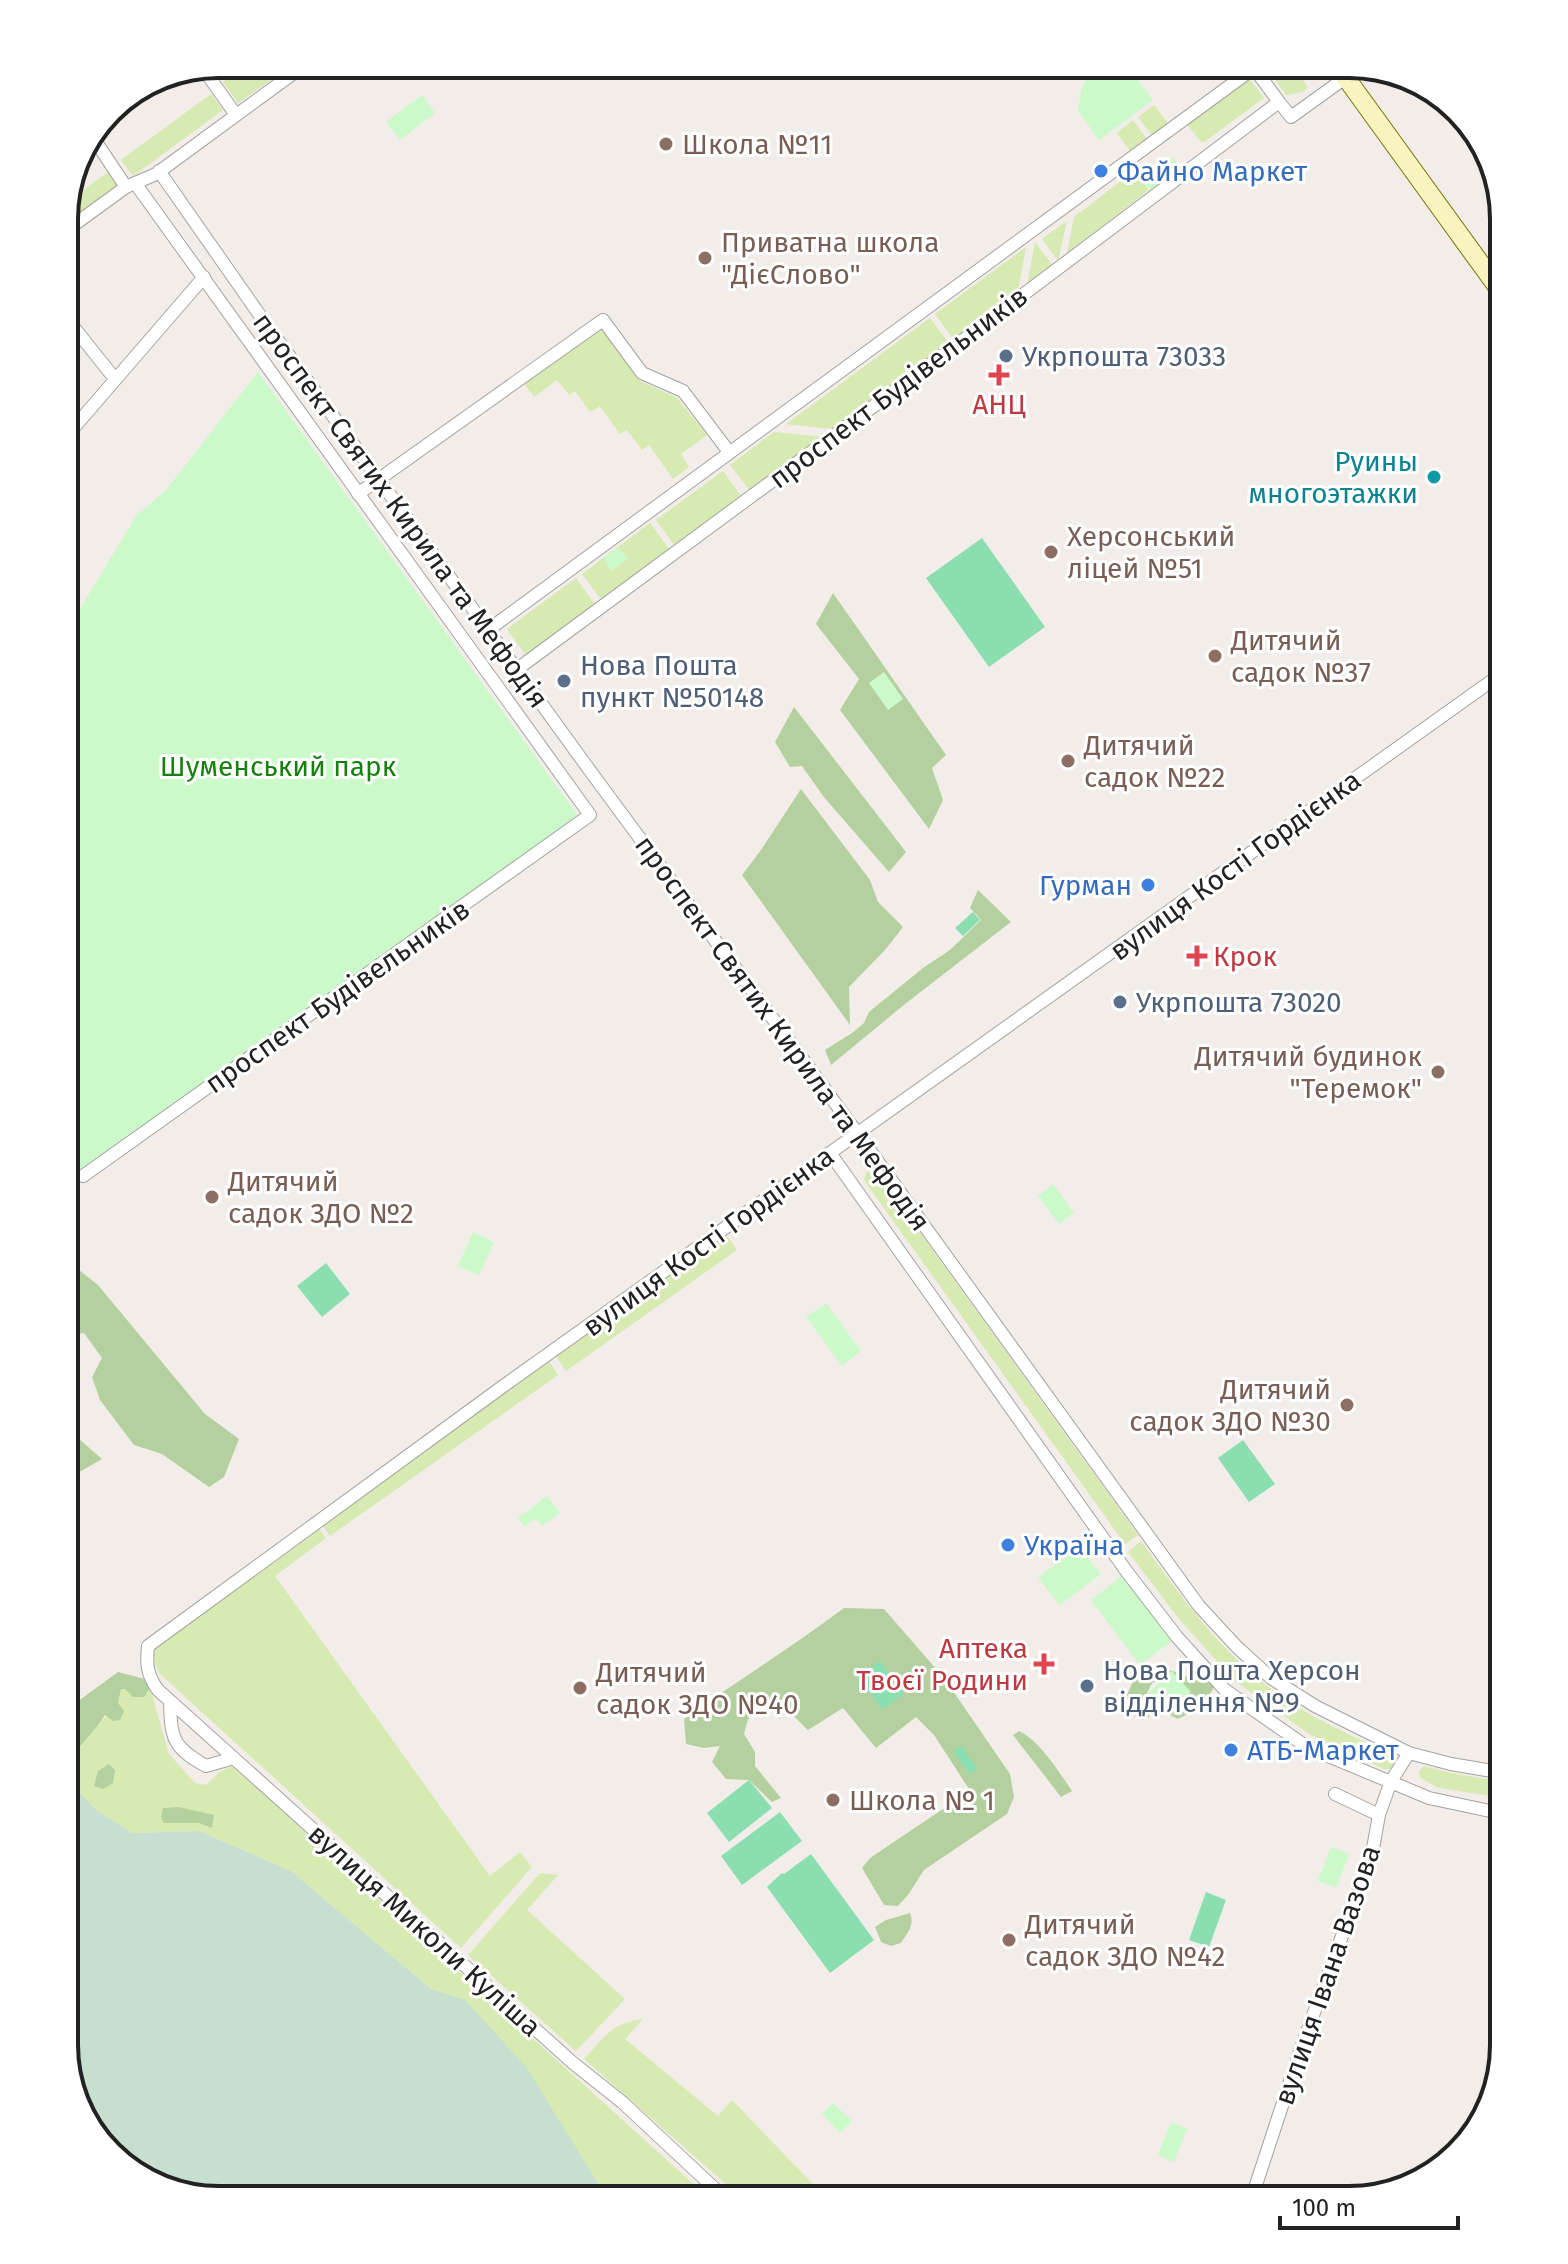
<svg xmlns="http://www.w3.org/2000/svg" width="1568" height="2264" font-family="'Fira Sans',sans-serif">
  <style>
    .grass { fill: #d6eab1 }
    .forest { fill: #b5d09f }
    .wetland { fill: #c6dfd0 }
    .park { fill: #ccf9c9 }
    .pitch { fill: #8adeb0 }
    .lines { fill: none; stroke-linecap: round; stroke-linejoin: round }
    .street-casing { stroke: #a3a3a3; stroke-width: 14 }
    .secondary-casing { stroke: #7a7508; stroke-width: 20 }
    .street { stroke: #fff; stroke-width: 12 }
    .secondary { stroke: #f9f3c0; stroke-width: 18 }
    .education-dot { fill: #8d6e63; stroke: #fff; stroke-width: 3 }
    .shop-dot { fill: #3f7fe0; stroke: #fff; stroke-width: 3 }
    .service-dot { fill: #5c6f8a; stroke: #fff; stroke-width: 3 }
    .health-dot { fill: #e0444e; stroke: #fff; stroke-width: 3 }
    .culture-dot { fill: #0f9aa8; stroke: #fff; stroke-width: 3 }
    .labels { text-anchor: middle; stroke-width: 6; stroke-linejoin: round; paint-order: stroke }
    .education-label { font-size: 28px; fill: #785e54; stroke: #fff; text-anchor: start }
    .shop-label { font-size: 28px; fill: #366cbe; stroke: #fff; text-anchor: start }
    .service-label { font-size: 28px; fill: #4e5e75; stroke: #fff; text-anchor: start }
    .street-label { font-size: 28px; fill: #222; stroke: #fff }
    .health-label { font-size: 28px; fill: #be3a42; stroke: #fff }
    .culture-label { font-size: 28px; fill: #0d838f; stroke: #fff; text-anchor: end }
    .park-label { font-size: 28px; fill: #17810f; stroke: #fff }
    .rim { fill: none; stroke: #222; stroke-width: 4 }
  </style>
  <rect width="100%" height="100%" fill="#f2ede9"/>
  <path class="grass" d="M 249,64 L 294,64 L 238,103 L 223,82 Z
    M 1292,66 L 1308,87 L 1302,92 L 1286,95 L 1275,79 Z
    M 1249,78 L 1264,98 L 1204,142 L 1200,141 L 1187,124 Z
    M 211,94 L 223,110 L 133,176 L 121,160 Z
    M 1154,105 L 1170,126 L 1154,138 L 1138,117 Z
    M 1133,120 L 1149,142 L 1132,154 L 1117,133 Z
    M 1134,171 L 1149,190 L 1067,253 L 1074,217 Z
    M 108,172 L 118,184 L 64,224 L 66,203 Z
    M 1067,221 L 1058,261 L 1042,239 Z
    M 1035,242 L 1053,266 L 1027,285 Z
    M 1026,247 L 1018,290 L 953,339 L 935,314 Z
    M 930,318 L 948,342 L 830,429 L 786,424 Z
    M 602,328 L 640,381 L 676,397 L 707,435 L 681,454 L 689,467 L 673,479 L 649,445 L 642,450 L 627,430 L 620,434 L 600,406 L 590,412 L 575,391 L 569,395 L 557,380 L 534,397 L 524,383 Z
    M 774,432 L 822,437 L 750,491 L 730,465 Z
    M 723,471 L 742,497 L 675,546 L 656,520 Z
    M 650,523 L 670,550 L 602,601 L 582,574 Z
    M 576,578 L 596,606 L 527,657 L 507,629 Z
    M 872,1171 L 877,1173 L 1138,1535 L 1125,1544 L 866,1183 L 864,1179 L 867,1172 Z
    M 726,1234 L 737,1250 L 566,1371 L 555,1355 Z
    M 549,1361 L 558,1375 L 330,1536 L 321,1523 Z
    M 317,1526 L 326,1538 L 275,1576 L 490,1876 L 520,1852 L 532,1867 L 461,1948 L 160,1674 L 154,1661 L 154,1650 L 162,1641 Z
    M 1141,1541 C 1179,1594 1217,1648 1270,1688 C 1307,1717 1352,1735 1394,1756 L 1396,1764 L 1391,1769 L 1384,1769 L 1309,1734 L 1235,1681 L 1180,1620 L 1128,1552 Z
    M 150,1688 L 169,1754 L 195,1783 L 206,1785 L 218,1773 L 232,1766 L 711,2200 L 608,2200 L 575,2148 L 465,2001 L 431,1989 L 291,1871 L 199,1831 L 132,1833 L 95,1809 L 66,1780 L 64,1764 L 68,1764 L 77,1748 L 118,1703 L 121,1689 Z
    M 1424,1766 L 1451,1773 L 1504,1782 L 1504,1798 L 1439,1788 L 1420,1778 L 1419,1771 Z
    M 540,1873 L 558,1875 L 527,1910 L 625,1999 L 576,2051 L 468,1955 Z
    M 643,2019 L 625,2039 L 718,2116 L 732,2100 L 828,2200 L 744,2200 L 584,2059 C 605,2037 611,2023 643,2019 Z"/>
  <path class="forest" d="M 833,593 L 946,755 L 932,768 L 943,800 L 929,829 L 840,710 L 859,679 L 816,624 Z
    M 794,707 L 906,852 L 889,872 L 823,796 L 802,766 L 790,767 L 775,742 Z
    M 801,789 L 870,880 L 878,902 L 903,927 L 885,950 L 849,987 L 850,1025 L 742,875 L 761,850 Z
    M 978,890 L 1011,922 L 905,1004 L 831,1065 L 825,1050 L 852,1033 L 864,1023 L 869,1012 L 923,968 L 950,950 L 981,920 L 970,908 Z
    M 64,1251 L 79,1270 L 98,1285 L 205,1414 L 239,1439 L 224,1477 L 209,1487 L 162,1454 L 134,1445 L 100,1400 L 92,1377 L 102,1358 L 84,1333 L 66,1336 L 64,1333 Z
    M 64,1426 L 102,1459 L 64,1481 Z
    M 844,1608 L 884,1609 L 944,1678 L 1010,1774 L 1014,1797 L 1007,1814 L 924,1870 L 908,1895 L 898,1906 L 884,1905 L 862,1868 L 870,1858 L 946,1807 L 969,1789 L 934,1735 L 916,1717 L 876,1748 L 843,1708 L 808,1730 L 778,1701 C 753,1702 750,1711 744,1734 L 755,1752 L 755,1766 L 781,1798 L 772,1802 L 749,1780 L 726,1779 L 712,1762 L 720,1746 L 704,1748 L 686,1744 L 684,1719 C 737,1681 792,1647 844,1608 Z
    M 1162,1667 L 1195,1680 L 1206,1678 L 1214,1687 C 1207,1702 1193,1712 1178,1719 L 1164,1712 L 1187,1700 L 1188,1689 L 1164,1678 L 1152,1683 L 1145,1697 L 1152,1708 L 1149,1717 L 1143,1720 L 1134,1715 L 1123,1703 L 1139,1669 Z
    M 118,1672 L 145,1679 L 150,1688 L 144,1697 L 133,1697 L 125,1689 L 121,1689 L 118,1703 L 124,1711 L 120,1720 L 113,1721 L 105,1715 C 94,1733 78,1745 68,1764 L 64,1764 L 64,1715 L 70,1707 Z
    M 1019,1731 C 1040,1741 1059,1772 1072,1791 L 1061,1797 L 1013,1735 Z
    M 109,1764 L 115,1770 L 113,1783 L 103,1789 L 94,1786 L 98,1771 Z
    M 178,1807 L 214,1815 L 212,1828 L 199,1823 L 164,1823 L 161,1817 L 163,1808 Z
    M 910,1913 C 915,1925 907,1933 901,1943 L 891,1946 L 881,1942 L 875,1927 L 886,1920 Z"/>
  <path class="wetland" d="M 64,1776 L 95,1809 L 132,1833 L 199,1831 L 291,1871 L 431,1989 L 465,2000 L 527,2068 L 608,2200 L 210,2200 L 133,2174 L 85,2122 L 64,2045 Z"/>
  <path class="park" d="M 1092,64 L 1126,64 L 1153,100 L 1099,140 L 1078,111 L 1081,91 Z
    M 422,95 L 435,113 L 400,140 L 386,122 Z
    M 1173,157 L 1181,168 L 1150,190 L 1142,179 Z
    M 258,372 L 578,816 L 64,1183 L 64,626 L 72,622 L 136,516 L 166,490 Z
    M 618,547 L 628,559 L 612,571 L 603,558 Z
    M 884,672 L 903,699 L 888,710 L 869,683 Z
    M 1053,1184 L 1074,1213 L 1059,1224 L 1038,1196 Z
    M 473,1232 L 494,1242 L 479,1275 L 458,1266 Z
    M 826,1303 L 861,1351 L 842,1366 L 806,1317 Z
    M 547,1496 L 560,1513 L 542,1526 L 536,1518 L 524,1527 L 518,1518 Z
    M 1079,1546 L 1101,1574 L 1060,1605 L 1038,1578 Z
    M 1127,1572 L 1177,1637 L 1140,1665 L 1091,1600 Z
    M 1172,1671 L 1191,1692 L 1167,1714 L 1147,1694 Z
    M 1331,1847 L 1349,1854 L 1336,1888 L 1318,1881 Z
    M 833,2103 L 852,2121 L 840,2133 L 822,2114 Z
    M 1171,2122 L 1187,2129 L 1174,2162 L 1158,2155 Z"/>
  <path class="pitch" d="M 982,538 L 1045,627 L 989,667 L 926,578 Z
    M 973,912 L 980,920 L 963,936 L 955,928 Z
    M 326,1263 L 350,1294 L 322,1317 L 297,1286 Z
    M 1243,1440 L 1275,1484 L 1249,1502 L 1218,1458 Z
    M 880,1661 L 904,1694 L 882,1710 L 858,1677 Z
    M 961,1745 L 978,1769 L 969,1774 L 953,1751 Z
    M 749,1780 L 772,1808 L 729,1842 L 707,1813 Z
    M 780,1812 L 802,1841 L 742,1885 L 721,1856 Z
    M 811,1854 L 874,1940 L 830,1973 L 767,1887 L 782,1873 L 784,1874 Z
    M 1206,1892 L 1226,1900 L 1209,1947 L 1189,1940 Z"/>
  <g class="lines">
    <g class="street-casing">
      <path id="street" d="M 202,67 L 236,115
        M 1261,78 L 1280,64
        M 92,136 L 126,187
        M 159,171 L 259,314 L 588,768 L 858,1134 L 1199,1606 L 1237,1647 L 1271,1678 L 1315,1706 L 1409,1753 L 1451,1764 L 1504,1773
        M 64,232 L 126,187 L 156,174 L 306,64
        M 64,315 L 115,379
        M 64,439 L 204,277
        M 358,494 L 603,320 L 642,373 L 683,391 L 729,452
        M 488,630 L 1254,68 L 1279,102
        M 516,670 L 955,346 L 1279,102 L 1291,117 L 1345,78
        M 830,1153 L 1127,1572 L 1177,1637 L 1225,1690 L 1307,1747 L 1429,1798 L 1504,1814
        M 83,1176 L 590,815 L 135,183
        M 170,1701 C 171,1738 172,1747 206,1766 L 234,1758
        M 1335,1794 L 1379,1815
        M 727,2200 L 622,2102 L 573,2063 L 158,1690 C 147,1675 146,1664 148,1646 L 502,1387 L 1504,672
        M 1251,2200 L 1300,2051 L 1372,1854 L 1379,1815 L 1391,1781 L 1409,1753"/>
    </g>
    <g class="secondary-casing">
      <path id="secondary" d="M 1336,64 L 1504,296"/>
    </g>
    <use href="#street" class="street"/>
    <use href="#secondary" class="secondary"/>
  </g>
  <g class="education-dot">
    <circle cx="666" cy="144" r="8"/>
    <circle cx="705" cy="258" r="8"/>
    <circle cx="1051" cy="552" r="8"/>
    <circle cx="1215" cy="656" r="8"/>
    <circle cx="1068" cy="761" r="8"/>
    <circle cx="1438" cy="1072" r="8"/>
    <circle cx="212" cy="1197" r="8"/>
    <circle cx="1347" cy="1405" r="8"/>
    <circle cx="580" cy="1688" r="8"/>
    <circle cx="833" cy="1800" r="8"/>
    <circle cx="1009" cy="1940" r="8"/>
  </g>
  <g class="shop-dot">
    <circle cx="1101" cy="171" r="8"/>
    <circle cx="1148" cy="885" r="8"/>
    <circle cx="1008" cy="1545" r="8"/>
    <circle cx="1231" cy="1750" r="8"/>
  </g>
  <g class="service-dot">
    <circle cx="1006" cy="356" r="8"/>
    <circle cx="564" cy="681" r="8"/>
    <circle cx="1120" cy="1002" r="8"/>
    <circle cx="1087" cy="1686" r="8"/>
  </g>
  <g class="health-dot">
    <path d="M995 363h8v8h8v8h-8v8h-8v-8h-8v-8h8z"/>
    <path d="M1193 944h8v8h8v8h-8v8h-8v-8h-8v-8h8z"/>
    <path d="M1040 1652h8v8h8v8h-8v8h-8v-8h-8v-8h8z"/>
  </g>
  <circle class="culture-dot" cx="1434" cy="477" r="8"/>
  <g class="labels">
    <g class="education-label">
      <text x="682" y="154">Школа №11</text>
      <text x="721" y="252">Приватна школа<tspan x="721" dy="32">"ДієСлово"</tspan></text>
      <text x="1067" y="546">Херсонський<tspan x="1067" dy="32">ліцей №51</tspan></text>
      <text x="1231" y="650">Дитячий<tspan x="1231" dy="32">садок №37</tspan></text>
      <text x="1084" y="755">Дитячий<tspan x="1084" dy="32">садок №22</tspan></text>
      <text x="1422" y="1066" text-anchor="end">Дитячий будинок<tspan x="1422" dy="32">"Теремок"</tspan></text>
      <text x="228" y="1191">Дитячий<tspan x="228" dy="32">садок ЗДО №2</tspan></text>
      <text x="1331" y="1399" text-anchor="end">Дитячий<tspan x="1331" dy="32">садок ЗДО №30</tspan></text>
      <text x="596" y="1682">Дитячий<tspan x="596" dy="32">садок ЗДО №40</tspan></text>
      <text x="849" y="1810">Школа № 1</text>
      <text x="1025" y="1934">Дитячий<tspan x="1025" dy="32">садок ЗДО №42</tspan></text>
    </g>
    <g class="shop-label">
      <text x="1117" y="181">Файно Маркет</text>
      <text x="1132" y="895" text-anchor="end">Гурман</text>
      <text x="1024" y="1555">Україна</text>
      <text x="1247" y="1760">АТБ-Маркет</text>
    </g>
    <g class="service-label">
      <text x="1022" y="366">Укрпошта 73033</text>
      <text x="580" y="675">Нова Пошта<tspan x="580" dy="32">пункт №50148</tspan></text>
      <text x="1136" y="1012">Укрпошта 73020</text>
      <text x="1103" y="1680">Нова Пошта Херсон<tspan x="1103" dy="32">відділення №9</tspan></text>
    </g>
    <g class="street-label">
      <text transform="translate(898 387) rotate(-37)" y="10">проспект Будівельників</text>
      <text transform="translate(401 510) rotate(54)" y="10">проспект Святих Кирила та Мефодія</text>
      <text transform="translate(1235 865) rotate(-36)" y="10">вулиця Кості Гордієнка</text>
      <text transform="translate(337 996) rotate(-35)" y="10">проспект Будівельників</text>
      <text transform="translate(783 1033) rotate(54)" y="10">проспект Святих Кирила та Мефодія</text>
      <text transform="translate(708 1241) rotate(-36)" y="10">вулиця Кості Гордієнка</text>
      <text transform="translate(425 1930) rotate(42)" y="10">вулиця Миколи Куліша</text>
      <text transform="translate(1327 1975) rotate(-71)" y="10">вулиця Івана Вазова</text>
    </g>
    <g class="health-label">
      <text x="999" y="414">АНЦ</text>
      <text x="1213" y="966" text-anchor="start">Крок</text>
      <text x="1028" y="1658" text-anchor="end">Аптека<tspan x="1028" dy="32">Твоєї Родини</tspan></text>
    </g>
    <g class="culture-label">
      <text x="1418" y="471">Руины<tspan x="1418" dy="32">многоэтажки</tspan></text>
    </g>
    <g class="park-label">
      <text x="278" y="776">Шуменський парк</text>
    </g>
  </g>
  <path d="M0 0H1568V2264H0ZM219 78H1349A141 141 0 0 1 1490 219V2045A141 141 0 0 1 1349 2186H219A141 141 0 0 1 78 2045V219A141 141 0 0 1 219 78Z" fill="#fff" fill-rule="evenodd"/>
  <path class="rim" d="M219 78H1349A141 141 0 0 1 1490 219V2045A141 141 0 0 1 1349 2186H219A141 141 0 0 1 78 2045V219A141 141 0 0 1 219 78Z"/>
  <path d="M1280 2216v12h178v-12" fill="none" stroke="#222222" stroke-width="4"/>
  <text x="1292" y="2216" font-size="24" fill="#222222" stroke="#ffffff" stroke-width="6" paint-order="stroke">100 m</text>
</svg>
